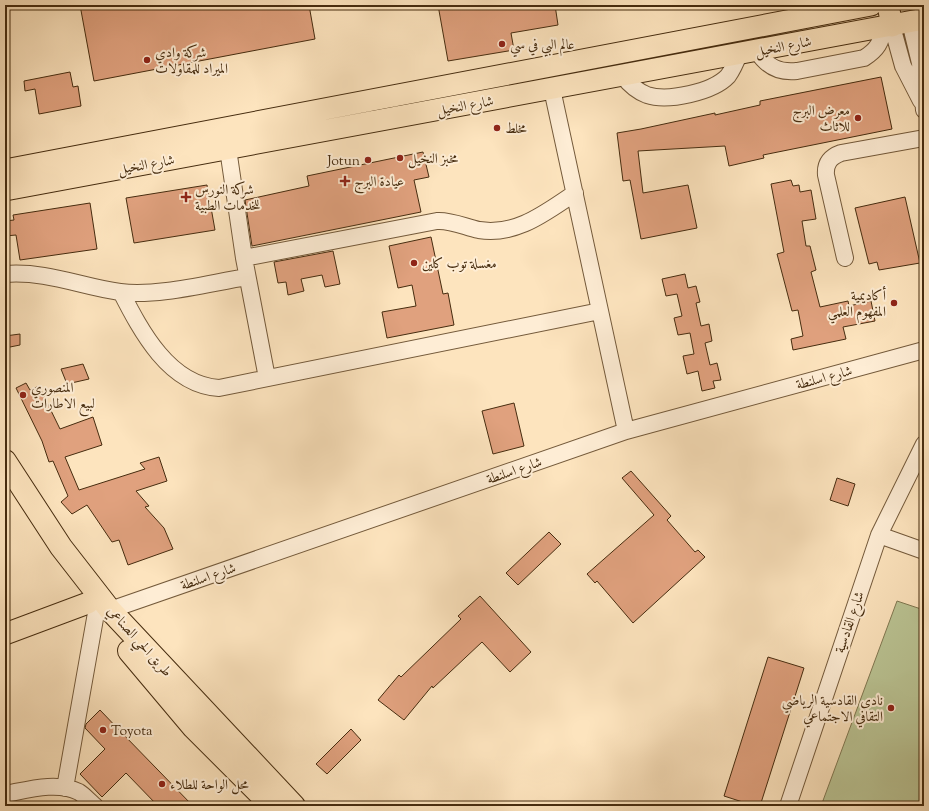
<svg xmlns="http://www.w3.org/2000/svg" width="929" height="811" font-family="'Sorts Mill Goudy',Amiri,serif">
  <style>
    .green { fill: #bbc595; stroke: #807852 }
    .building { fill: #e0a17e; stroke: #462c0f }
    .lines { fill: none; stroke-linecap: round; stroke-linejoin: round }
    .minor-casing { stroke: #745a3b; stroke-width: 18 }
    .major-casing { stroke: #462c0f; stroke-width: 23 }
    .highway-casing { stroke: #462c0f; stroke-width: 24 }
    .minor { stroke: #feedd5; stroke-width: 16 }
    .major { stroke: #fde4be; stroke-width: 21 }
    .highway { stroke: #fde4be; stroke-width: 22 }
    .poi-dot { fill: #8f2418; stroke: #feedd5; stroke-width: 1.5 }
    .labels { text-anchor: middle; stroke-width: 4; stroke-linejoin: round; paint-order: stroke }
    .poi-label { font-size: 14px; fill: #462c0f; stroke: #feedd5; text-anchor: start }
    .street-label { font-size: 14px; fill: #462c0f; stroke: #feedd5 }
  </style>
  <rect width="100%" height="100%" fill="#fde4be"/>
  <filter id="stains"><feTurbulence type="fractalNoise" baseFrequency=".005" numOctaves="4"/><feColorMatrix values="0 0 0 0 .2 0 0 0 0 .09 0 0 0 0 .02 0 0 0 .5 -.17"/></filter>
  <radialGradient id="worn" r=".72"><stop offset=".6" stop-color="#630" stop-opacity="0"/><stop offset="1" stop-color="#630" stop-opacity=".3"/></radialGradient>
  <path class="green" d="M 897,601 L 924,610 L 924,806 L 821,806 Z"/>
  <path class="building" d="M 80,5 L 309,5 L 315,39 L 94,81 Z
    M 438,5 L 555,5 L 558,25 L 511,33 L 514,50 L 448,61 Z
    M 70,72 L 73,87 L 78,86 L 81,106 L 39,114 L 35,89 L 25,91 L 24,81 Z
    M 881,77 L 892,129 L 763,155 L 764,158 L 729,166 L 725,146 L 638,151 L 643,193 L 688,185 L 697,228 L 641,239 L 630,180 L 623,181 L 617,133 L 641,129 L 715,113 L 715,115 L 760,105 L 760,101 Z
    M 423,152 L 429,177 L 414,180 L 421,212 L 252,246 L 245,200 L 309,186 L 307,176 Z
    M 791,180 L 793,186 L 799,185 L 800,192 L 811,190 L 816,219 L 802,221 L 806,246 L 810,246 L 816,270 L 811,272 L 820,307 L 848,301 L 849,306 L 871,301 L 875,321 L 843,327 L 846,339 L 793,350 L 791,339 L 803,336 L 798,310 L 792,311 L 777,254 L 784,252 L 771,184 Z
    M 207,185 L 215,230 L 134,243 L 126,198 Z
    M 905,197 L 920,263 L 879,270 L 877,262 L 869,264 L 855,208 Z
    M 90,203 L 97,249 L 20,260 L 16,235 L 5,236 L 5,221 L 14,220 L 13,215 Z
    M 431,237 L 443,294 L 448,293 L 454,325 L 387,338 L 382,312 L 416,306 L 412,285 L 398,288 L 389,246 Z
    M 333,251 L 340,284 L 325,287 L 322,275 L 301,279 L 304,291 L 288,295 L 286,282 L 278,283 L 274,262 Z
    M 685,274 L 688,288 L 696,286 L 700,302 L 696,303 L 701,326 L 709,324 L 712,341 L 705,343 L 710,365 L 717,363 L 721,380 L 713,381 L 715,388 L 702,391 L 698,371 L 687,374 L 683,356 L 694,354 L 690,333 L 678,335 L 674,318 L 682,316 L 677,294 L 666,296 L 662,279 Z
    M 20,334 L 20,345 L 5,348 L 5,336 Z
    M 83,364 L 89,379 L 67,384 L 61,369 Z
    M 26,383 L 30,390 L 39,386 L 60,429 L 93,417 L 102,445 L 65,457 L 79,490 L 145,469 L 140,463 L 159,457 L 167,481 L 136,491 L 149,506 L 145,507 L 164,528 L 173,549 L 128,565 L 119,540 L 112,542 L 87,505 L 72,514 L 61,502 L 68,496 L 53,461 L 49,462 L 42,441 L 16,388 Z
    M 514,403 L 524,446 L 493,454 L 482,411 Z
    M 631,471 L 671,516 L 667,520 L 695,552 L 698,550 L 705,557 L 633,623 L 597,581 L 595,583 L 587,574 L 654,515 L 622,478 Z
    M 837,478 L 855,484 L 848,506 L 830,500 Z
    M 549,532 L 561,544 L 518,585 L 506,573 Z
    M 480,596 L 531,652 L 510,672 L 482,642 L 433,688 L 432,686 L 404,720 L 378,700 L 399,675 L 401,677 L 461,619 L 458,616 Z
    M 768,657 L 804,668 L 760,806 L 755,806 L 724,796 Z
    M 100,710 L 122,733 L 193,806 L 158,806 L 126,773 L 102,797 L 80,774 L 105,749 L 85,728 L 86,724 Z
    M 351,729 L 361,740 L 327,774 L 316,764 Z"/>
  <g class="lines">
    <g class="minor-casing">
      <path id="minor" d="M 910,22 L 920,63 L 924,110
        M 892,26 L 903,66 L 921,101
        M 757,51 C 767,67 779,73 797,71 L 864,58 C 877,50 882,42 883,27
        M 623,76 C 629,84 637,91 647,95 C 668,102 713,92 728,76 C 733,69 736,62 739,54
        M 552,89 L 626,431
        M 228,149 L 244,258 L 267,378
        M 244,258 L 437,221 C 451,220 465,227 479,230 C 517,236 546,212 575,193
        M 845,258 L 826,175 C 825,164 830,157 841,153 L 924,138
        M 5,274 C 48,271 79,286 120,292 C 158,297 209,283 247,277
        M 121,292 C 141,331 169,385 219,388 L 600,311
        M 879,535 L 924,551
        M 110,610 L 626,431 L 924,350
        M 65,788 L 96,613
        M 5,794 C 27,790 57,781 79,792 C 84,795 90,802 95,806
        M 788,806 L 879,535 L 924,444"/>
    </g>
    <g class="major-casing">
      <path id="major" d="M 888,5 L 892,26
        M 5,170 L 871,5
        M 5,190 L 924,19
        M 5,634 L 88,603"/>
    </g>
    <g class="highway-casing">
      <path id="highway" d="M 5,461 L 61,547 L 110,610 L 294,806
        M 129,651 L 193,727 L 272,806"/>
    </g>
    <use href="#minor" class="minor"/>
    <use href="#major" class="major"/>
    <use href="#highway" class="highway"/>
  </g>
  <g class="poi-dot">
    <circle cx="502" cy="44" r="4"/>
    <circle cx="147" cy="60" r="4"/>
    <circle cx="858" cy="118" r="4"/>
    <circle cx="497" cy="128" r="4"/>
    <circle cx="400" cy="158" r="4"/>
    <circle cx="368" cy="160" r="4"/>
    <path d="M343 175h4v4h4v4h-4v4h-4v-4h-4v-4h4z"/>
    <path d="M184 191h4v4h4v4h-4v4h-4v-4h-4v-4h4z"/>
    <circle cx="414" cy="263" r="4"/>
    <circle cx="894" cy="303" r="4"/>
    <circle cx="23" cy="395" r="4"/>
    <circle cx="891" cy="708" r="4"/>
    <circle cx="103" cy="730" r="4"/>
    <circle cx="162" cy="784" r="4"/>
  </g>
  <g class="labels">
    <g class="poi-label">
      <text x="510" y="49">عالم البي في سي</text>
      <text x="155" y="57">شركة وادي<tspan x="155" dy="16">الميراد للمقاولات</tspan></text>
      <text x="850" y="115" text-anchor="end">معرض البرج<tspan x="850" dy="16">للاثاث</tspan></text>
      <text x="505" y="133">مخلط</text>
      <text x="408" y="163">مخبز النخيل</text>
      <text x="360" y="165" text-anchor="end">Jotun</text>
      <text x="354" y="186">عيادة البرج</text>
      <text x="195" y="194">شركة النورس<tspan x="195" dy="16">للخدمات الطبية</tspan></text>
      <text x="422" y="268">مغسلة توب كلين</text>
      <text x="886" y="300" text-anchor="end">أكاديمية<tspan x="886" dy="16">المفهوم العلمي</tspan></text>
      <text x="31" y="392">المنصوري<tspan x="31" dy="16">لبيع الاطارات</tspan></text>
      <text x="883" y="705" text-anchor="end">نادي القادسية الرياضي<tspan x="883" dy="16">التقافي الاجتماعي</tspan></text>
      <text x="111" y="735">Toyota</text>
      <text x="170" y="789">محل الواحة للطلاء</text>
    </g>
    <g class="street-label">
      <text transform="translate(783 46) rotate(-11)" y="5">شارع النخيل</text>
      <text transform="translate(465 105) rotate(-10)" y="5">شارع النخيل</text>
      <text transform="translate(146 164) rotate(-10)" y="5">شارع النخيل</text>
      <text transform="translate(824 377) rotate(-15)" y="5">شارع اسلنطة</text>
      <text transform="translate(514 470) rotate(-19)" y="5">شارع اسلنطة</text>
      <text transform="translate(208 576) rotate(-19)" y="5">شارع اسلنطة</text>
      <text transform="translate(849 622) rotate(-71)" y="5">شارع القادسية</text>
      <text transform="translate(140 641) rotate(48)" y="5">طريق الحي الصناعي</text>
    </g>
  </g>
  <rect width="929" height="811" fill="none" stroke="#fde4be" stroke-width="20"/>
  <rect x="6" y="6" width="917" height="799" fill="none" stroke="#462c0f" stroke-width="2"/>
  <rect x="10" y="10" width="909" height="791" fill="none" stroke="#462c0f"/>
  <rect width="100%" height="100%" filter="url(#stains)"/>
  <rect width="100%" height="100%" fill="url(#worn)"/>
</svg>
